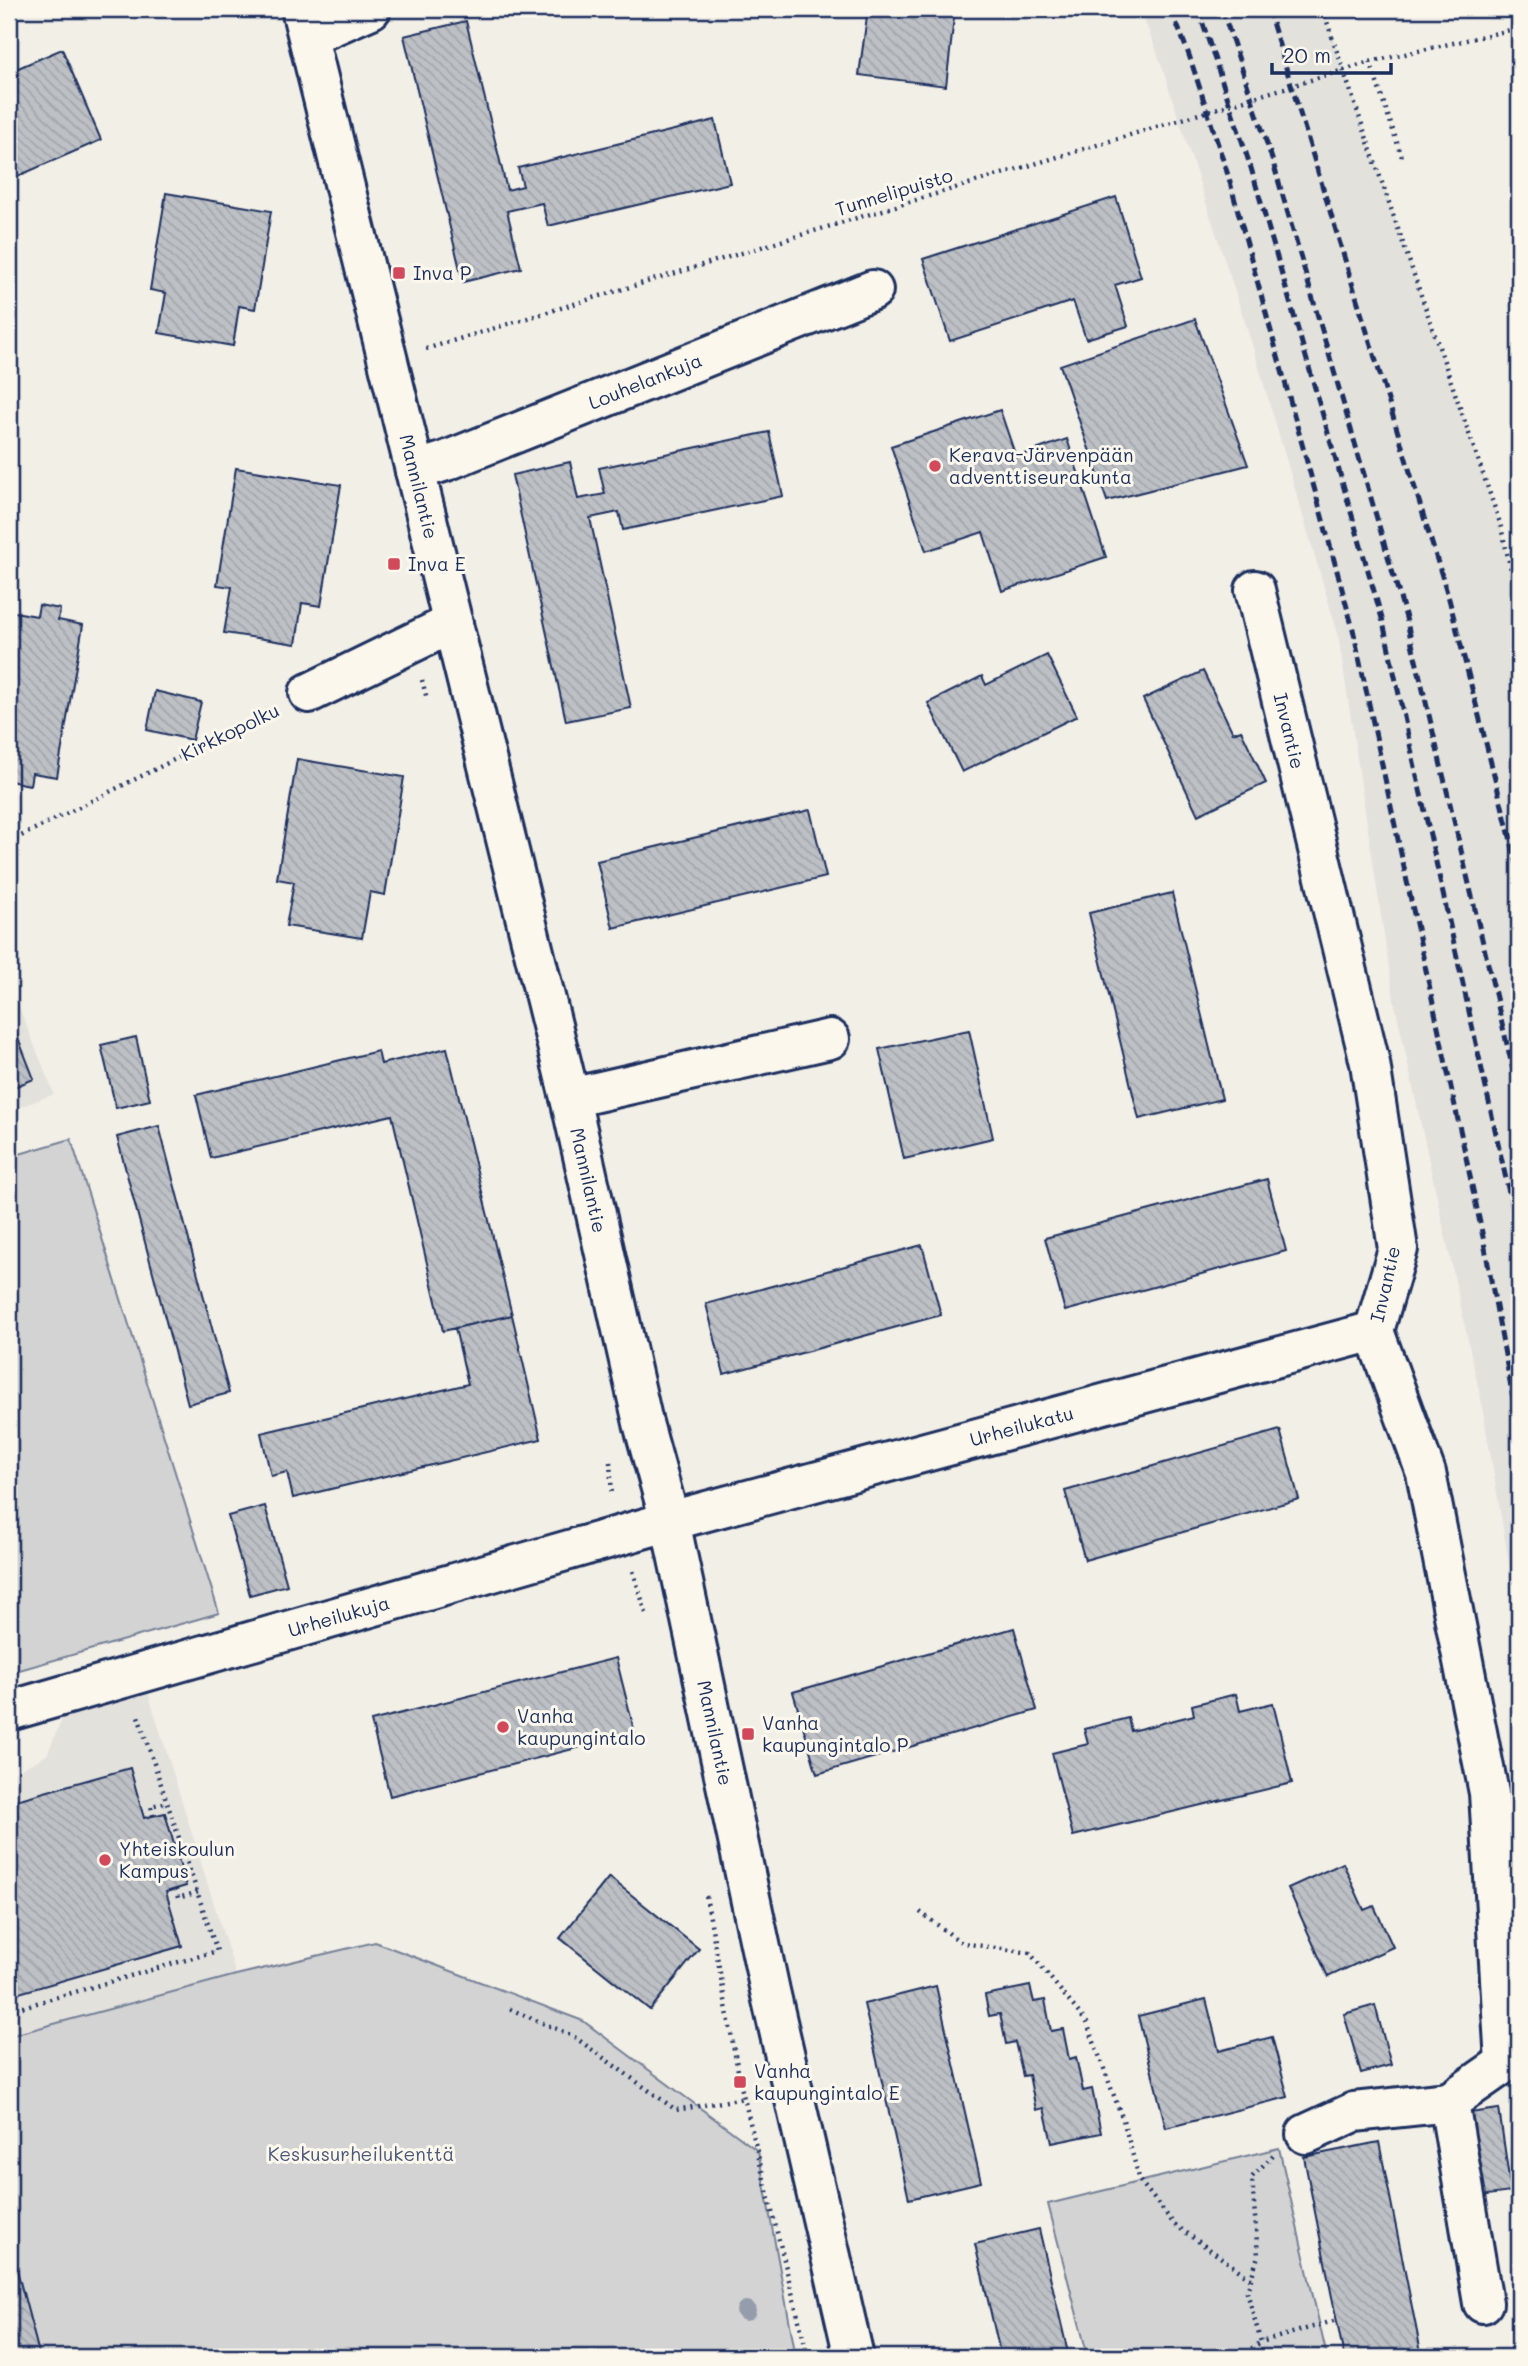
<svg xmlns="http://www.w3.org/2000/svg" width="1528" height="2366" font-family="Mali,sans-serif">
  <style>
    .built { fill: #e2e1dc }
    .park { fill: #d2d3d2; stroke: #768198; stroke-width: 2 }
    .building { fill: url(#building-back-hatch); stroke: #1b2f5e; stroke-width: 2 }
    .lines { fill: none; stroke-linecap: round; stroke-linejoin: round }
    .minor-casing { stroke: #1b2f5e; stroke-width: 44 }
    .path { stroke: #1b2f5e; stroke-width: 4.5; stroke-dasharray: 2 5; stroke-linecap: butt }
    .minor { stroke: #fbf7ec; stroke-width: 38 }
    .rail { stroke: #1b2f5e; stroke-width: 5; stroke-dasharray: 10 5; stroke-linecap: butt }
    .path-bridge { stroke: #1b2f5e; stroke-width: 4.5; stroke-dasharray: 2 5; stroke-linecap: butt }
    .tree { fill: #959cab }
    .poi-dot { fill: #d1495b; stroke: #fbf7ec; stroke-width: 2.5 }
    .labels { text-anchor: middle; stroke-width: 6; stroke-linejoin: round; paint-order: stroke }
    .street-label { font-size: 19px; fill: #1b2f5e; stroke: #fbf7ec }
    .poi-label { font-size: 19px; fill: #1b2f5e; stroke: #fbf7ec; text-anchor: start }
    .park-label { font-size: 19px; fill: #49587b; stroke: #fbf7ec }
  </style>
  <defs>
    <pattern id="building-back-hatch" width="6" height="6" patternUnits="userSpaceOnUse" patternTransform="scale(1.75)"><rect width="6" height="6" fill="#bdc0c4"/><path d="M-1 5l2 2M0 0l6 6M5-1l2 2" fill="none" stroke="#a2a5ab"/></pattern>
  </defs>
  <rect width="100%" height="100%" fill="#f2efe6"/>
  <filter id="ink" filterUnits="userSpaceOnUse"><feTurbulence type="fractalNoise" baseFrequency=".0143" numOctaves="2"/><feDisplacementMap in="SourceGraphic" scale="14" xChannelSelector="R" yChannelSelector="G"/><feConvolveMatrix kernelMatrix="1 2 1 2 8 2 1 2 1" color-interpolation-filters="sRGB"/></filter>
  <g filter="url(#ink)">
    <path class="built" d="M 1140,9 L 1323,9 L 1500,523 L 1519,604 L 1519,1621 L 1481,1400 L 1394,1000 L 1338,634 L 1252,344 L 1157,52 Z
      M 9,982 L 54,1094 L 9,1111 Z
      M 147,1689 L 236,1975 L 9,2036 L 9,1775 L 47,1755 L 64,1714 Z"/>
    <path class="park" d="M 71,1139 L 219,1613 L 9,1673 L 9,1157 Z
      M 375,1942 L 583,2021 L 758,2151 L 796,2357 L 9,2357 L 9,2036 L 236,1975 Z
      M 1279,2148 L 1327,2357 L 1088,2357 L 1048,2204 Z"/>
    <path class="building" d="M 868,9 L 955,9 L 946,86 L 859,75 Z
      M 466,21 L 507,190 L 523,186 L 518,168 L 715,120 L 730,183 L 548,226 L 542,203 L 507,211 L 521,268 L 463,282 L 404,36 Z
      M 62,49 L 101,140 L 9,180 L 9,72 Z
      M 166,193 L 271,211 L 255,309 L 239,306 L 233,346 L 159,333 L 166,293 L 150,290 Z
      M 1116,197 L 1141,277 L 1115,285 L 1128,326 L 1086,339 L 1073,301 L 950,341 L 923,259 Z
      M 1195,319 L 1248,465 L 1107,501 L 1060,365 Z
      M 1000,410 L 1016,457 L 1067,439 L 1106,557 L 1002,591 L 983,532 L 926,551 L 891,446 Z
      M 769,432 L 783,496 L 623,530 L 619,512 L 590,518 L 631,708 L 566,721 L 512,475 L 570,462 L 578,499 L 605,494 L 599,468 Z
      M 236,468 L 341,485 L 321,606 L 302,603 L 296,644 L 224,633 L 232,587 L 217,585 Z
      M 39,605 L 60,609 L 58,620 L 83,625 L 57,777 L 32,773 L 30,785 L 9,781 L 9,611 L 37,616 Z
      M 1047,655 L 1077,716 L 962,772 L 928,703 L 982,676 L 986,685 Z
      M 1203,671 L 1233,733 L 1241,730 L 1266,783 L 1198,815 L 1143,699 Z
      M 155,691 L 201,702 L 192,740 L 147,730 Z
      M 297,759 L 404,777 L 385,895 L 370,892 L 362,938 L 286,926 L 294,882 L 277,879 Z
      M 810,810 L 826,877 L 613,928 L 597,861 Z
      M 1172,893 L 1222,1099 L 1139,1119 L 1089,913 Z
      M 9,1015 L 34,1079 L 9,1089 Z
      M 969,1030 L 993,1138 L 904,1159 L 879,1049 Z
      M 136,1037 L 150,1100 L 116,1108 L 101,1045 Z
      M 447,1048 L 512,1315 L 443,1331 L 392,1115 L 211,1158 L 196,1095 L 378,1051 L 381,1064 Z
      M 159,1126 L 229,1393 L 188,1404 L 117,1137 Z
      M 1267,1179 L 1286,1251 L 1065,1311 L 1045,1238 Z
      M 922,1245 L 941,1315 L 724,1374 L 706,1304 Z
      M 512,1315 L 541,1439 L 293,1498 L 287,1472 L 271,1476 L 261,1433 L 468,1384 L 455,1328 Z
      M 1280,1430 L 1299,1499 L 1085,1560 L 1065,1491 Z
      M 265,1506 L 287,1585 L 250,1595 L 228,1516 Z
      M 1014,1628 L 1037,1710 L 817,1774 L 793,1692 Z
      M 616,1658 L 635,1733 L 390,1796 L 371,1721 Z
      M 1236,1694 L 1240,1711 L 1273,1703 L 1292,1783 L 1073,1836 L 1052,1753 L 1088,1744 L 1084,1729 L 1128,1718 L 1131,1731 L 1194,1715 L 1192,1705 Z
      M 130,1768 L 144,1818 L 165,1813 L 186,1886 L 166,1892 L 182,1946 L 9,1996 L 9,1802 Z
      M 1343,1863 L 1364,1910 L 1374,1906 L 1393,1947 L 1328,1977 L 1288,1888 Z
      M 609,1877 L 699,1949 L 650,2010 L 560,1938 Z
      M 936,1986 L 981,2182 L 909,2199 L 864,2004 Z
      M 1030,1986 L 1034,2002 L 1045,2000 L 1051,2031 L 1063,2029 L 1069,2059 L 1076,2057 L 1083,2091 L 1092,2089 L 1101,2133 L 1052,2143 L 1044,2108 L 1036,2110 L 1029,2075 L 1023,2076 L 1015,2042 L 1006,2044 L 1000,2014 L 989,2016 L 985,1995 Z
      M 1206,1999 L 1219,2051 L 1272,2037 L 1288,2097 L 1166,2128 L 1138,2016 Z
      M 1375,2005 L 1391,2065 L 1361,2073 L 1344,2014 Z
      M 1499,2109 L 1511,2192 L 1481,2196 L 1470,2113 Z
      M 1379,2142 L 1422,2357 L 1344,2357 L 1304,2157 Z
      M 1039,2229 L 1069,2357 L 1001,2357 L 975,2244 Z
      M 13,2255 L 40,2357 L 9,2357 L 9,2256 Z"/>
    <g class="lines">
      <g class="minor-casing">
        <g id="minor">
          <path id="s1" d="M 301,9 L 570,1098 L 643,1423 L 670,1521 L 770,1991 L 854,2357"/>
          <path d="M 309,36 L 371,9"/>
          <path id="s2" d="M 415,471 L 446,461 L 873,290"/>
          <path id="s3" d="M 1255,590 L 1370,1063 L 1398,1249 L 1374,1331 L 1426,1473 L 1489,1793 L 1505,2063 L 1449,2102 L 1483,2303"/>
          <path d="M 309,693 L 453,623"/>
          <path d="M 570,1098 L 830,1039"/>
          <path id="s4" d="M 9,1711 L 670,1521 L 1374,1331"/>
          <path d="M 1306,2134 L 1354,2112 L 1449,2102"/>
        </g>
      </g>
      <path class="path" d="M 1323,9 L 1332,37
        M 1370,62 L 1402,157
        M 1368,142 L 1500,523 L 1519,604
        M 9,261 L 15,225
        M 426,349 L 1370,62 L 1519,28
        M 422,680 L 427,699
        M 9,842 L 274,710
        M 610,1462 L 612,1496
        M 633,1571 L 646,1613
        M 153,1816 L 151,1806 L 168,1802
        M 176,1889 L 178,1898 L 198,1892
        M 706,1896 L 740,2082 L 808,2357
        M 920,1912 L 962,1943 L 1030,1953 L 1087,2023 L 1123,2120 L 1140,2181 L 1174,2224 L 1251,2279
        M 510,2009 L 573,2036 L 676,2110 L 744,2098
        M 9,2011 L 217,1951 L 137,1713
        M 1273,2155 L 1252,2177 L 1258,2256 L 1247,2292 L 1261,2342 L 1337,2320
        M 9,2236 L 14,2234
        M 1240,2357 L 1261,2342"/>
      <use href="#minor" class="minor"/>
      <path class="rail" d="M 1171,9 L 1189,55 L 1228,175 L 1353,629 L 1483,1237 L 1519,1430
        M 1198,9 L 1251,168 L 1383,622 L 1519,1238
        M 1222,9 L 1272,159 L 1406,618 L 1519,1095
        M 1268,9 L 1449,599 L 1519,872"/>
      <path class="path-bridge" d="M 1332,37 L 1368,142"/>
    </g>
    <circle class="tree" cx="746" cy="2311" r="10"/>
  </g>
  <g class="poi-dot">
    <rect x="392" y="266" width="14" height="14" rx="3.5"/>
    <circle cx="935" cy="466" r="7"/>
    <rect x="387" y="557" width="14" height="14" rx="3.5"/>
    <circle cx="503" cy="1727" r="7"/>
    <rect x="741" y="1727" width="14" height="14" rx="3.5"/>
    <circle cx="105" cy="1860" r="7"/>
    <rect x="733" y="2075" width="14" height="14" rx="3.5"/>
  </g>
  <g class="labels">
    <g class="street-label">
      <text transform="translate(894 192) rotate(-17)" y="7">Tunnelipuisto</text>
      <text dy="7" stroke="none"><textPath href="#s2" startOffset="247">Louhelankuja</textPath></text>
      <text dy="7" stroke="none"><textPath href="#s1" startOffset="492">Mannilantie</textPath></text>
      <text dy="7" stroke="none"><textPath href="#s3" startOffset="145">Invantie</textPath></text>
      <text transform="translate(230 732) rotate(-26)" y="7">Kirkkopolku</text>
      <text dy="7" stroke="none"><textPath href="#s1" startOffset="1206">Mannilantie</textPath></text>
      <text transform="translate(1385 1284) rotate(-77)" y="7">Invantie</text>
      <text dy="7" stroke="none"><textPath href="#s4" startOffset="1052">Urheilukatu</textPath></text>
      <text dy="7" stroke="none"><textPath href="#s4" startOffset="343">Urheilukuja</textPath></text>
      <text dy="7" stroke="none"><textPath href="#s1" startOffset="1773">Mannilantie</textPath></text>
    </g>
    <g class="poi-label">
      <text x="413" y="280">Inva P</text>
      <text x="949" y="462">Kerava-Järvenpään<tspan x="949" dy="22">adventtiseurakunta</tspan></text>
      <text x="408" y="571">Inva E</text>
      <text x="517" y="1723">Vanha<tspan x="517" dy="22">kaupungintalo</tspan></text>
      <text x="762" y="1730">Vanha<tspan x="762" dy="22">kaupungintalo P</tspan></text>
      <text x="119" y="1856">Yhteiskoulun<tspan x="119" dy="22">Kampus</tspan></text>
      <text x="754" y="2078">Vanha<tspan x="754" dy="22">kaupungintalo E</tspan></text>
    </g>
    <g class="park-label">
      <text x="361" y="2161">Keskusurheilukenttä</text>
    </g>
  </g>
  <rect width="1528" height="2366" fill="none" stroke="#fbf7ec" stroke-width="35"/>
  <rect x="18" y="18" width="1493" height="2331" fill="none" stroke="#1b2f5e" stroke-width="2.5" filter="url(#ink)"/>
  <path d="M1272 63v10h119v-10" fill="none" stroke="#1b2f5e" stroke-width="3.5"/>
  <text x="1283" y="63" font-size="21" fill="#1b2f5e" stroke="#fbf7ec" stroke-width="5" paint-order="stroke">20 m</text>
</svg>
